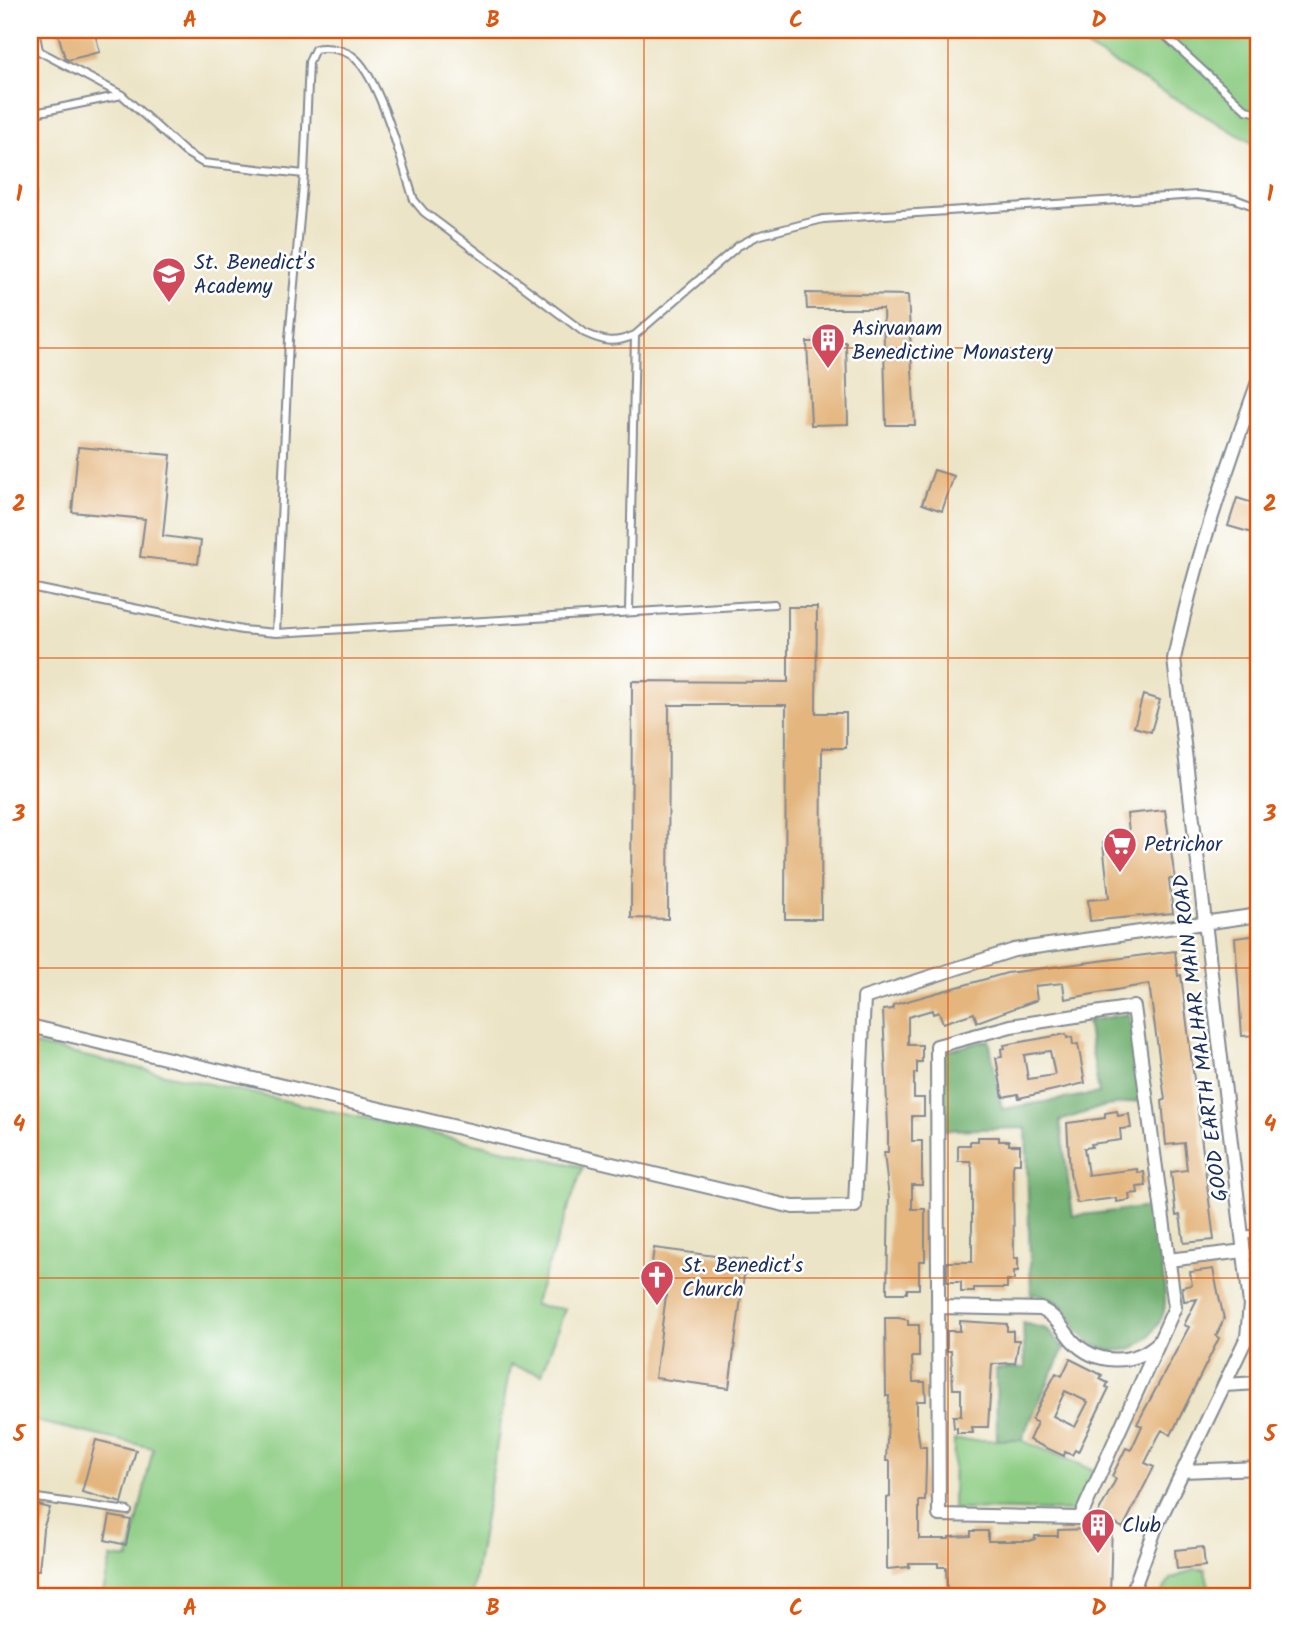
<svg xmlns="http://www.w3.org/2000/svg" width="1289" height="1626" font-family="Kalam,sans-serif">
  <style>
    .green { fill: #8dcc83; stroke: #547e70; stroke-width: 2 }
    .forest { fill: #72b071; stroke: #467068; stroke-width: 2 }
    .building { fill: #e4b67e; fill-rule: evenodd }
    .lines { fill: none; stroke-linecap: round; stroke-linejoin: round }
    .lane-casing { stroke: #848a92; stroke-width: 10 }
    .street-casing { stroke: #848a92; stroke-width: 16 }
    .lane { stroke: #fff; stroke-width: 6 }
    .street { stroke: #fff; stroke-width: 12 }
    .grid { fill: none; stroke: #de5710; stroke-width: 2; stroke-opacity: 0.55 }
    .labels { text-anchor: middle; stroke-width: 5; stroke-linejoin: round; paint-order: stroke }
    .poi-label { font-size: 21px; fill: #1b2f5e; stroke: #fff; text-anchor: start }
    .street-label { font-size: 21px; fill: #1b2f5e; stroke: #fff }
    .neatline { fill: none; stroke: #de5710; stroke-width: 2.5 }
    .grid-label { font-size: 23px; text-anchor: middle; font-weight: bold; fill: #de5710 }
  </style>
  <rect width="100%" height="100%" fill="#fff"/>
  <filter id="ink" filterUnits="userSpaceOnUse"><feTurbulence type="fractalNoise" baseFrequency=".0143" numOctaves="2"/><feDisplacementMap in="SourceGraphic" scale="14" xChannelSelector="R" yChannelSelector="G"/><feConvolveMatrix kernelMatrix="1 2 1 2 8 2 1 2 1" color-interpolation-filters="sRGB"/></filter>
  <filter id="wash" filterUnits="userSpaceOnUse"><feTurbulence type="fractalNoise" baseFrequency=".00686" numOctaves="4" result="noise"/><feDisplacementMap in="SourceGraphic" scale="28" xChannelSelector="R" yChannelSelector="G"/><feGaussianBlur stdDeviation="1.57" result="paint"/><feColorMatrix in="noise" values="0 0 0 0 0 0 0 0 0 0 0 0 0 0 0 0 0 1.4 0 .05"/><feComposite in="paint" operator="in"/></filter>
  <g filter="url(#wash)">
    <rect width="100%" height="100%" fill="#ece4c6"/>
    <path class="green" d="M 1057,30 L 1259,30 L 1259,147 Z
      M 30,1044 L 583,1167 L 534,1305 L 565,1309 L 542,1374 L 510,1365 L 472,1596 L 102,1596 L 111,1557 L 129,1559 L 153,1448 L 30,1420 Z
      M 954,1440 L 1021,1440 L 1096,1471 L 1079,1511 L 953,1509 Z
      M 1195,1569 L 1205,1569 L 1211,1596 L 1159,1596 L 1171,1579 Z"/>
    <path class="forest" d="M 1129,1014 L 1144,1100 L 1102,1107 L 1060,1121 L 1073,1216 L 1149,1207 C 1154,1233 1166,1277 1165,1303 C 1165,1320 1148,1342 1132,1348 C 1118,1353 1102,1350 1090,1342 C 1065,1325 1072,1296 1031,1294 L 1026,1128 L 943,1130 L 942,1052 L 989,1040 L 1002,1109 L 1099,1093 L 1087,1021 Z
      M 1023,1323 L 1046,1329 L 1064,1348 L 1021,1440 L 997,1440 L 996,1369 L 1025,1368 Z"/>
    <g id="blocks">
      <path class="building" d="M 57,30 L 94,30 L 100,52 L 68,60 L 65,58 Z
        M 806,293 L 908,295 L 915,425 L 886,425 L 883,309 L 807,309 Z
        M 807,342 L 846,342 L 848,424 L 811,425 Z
        M 78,447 L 171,455 L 163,536 L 201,541 L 198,564 L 140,557 L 145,519 L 72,512 Z
        M 934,470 L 954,476 L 942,511 L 922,504 Z
        M 1237,498 L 1259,505 L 1259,535 L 1228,526 Z
        M 788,607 L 817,607 L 816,713 L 846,713 L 846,748 L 822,748 L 821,919 L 785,919 L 786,705 L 669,705 L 668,919 L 631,918 L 632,681 L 788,682 Z
        M 1143,695 L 1160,700 L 1151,732 L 1134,727 Z
        M 1165,810 L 1175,879 L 1169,879 L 1173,913 L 1090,921 L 1088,900 L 1109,898 L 1103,843 L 1130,841 L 1127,814 Z
        M 1259,935 L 1259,1035 L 1242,1036 L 1235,938 Z
        M 1175,951 L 1178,976 L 1181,975 L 1214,1240 L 1184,1243 L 1180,1215 L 1176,1216 L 1171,1172 L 1187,1170 L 1184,1143 L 1166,1145 L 1162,1101 L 1165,1100 L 1149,984 L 1065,999 L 1063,983 L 1035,986 L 1037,1000 L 977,1022 L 974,1013 L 943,1023 L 939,1012 L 933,1014 L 932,1010 L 908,1017 L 908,1045 L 922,1045 L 922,1062 L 917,1062 L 917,1073 L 914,1073 L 914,1098 L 924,1098 L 924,1116 L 912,1116 L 912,1141 L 922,1141 L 922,1185 L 912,1185 L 912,1209 L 925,1209 L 925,1261 L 919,1261 L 919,1289 L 907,1289 L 907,1293 L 887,1293 L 889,1199 L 884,1152 L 888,1152 L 888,1127 L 883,1010 L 893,1009 L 893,1005 L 1007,973 Z
        M 1066,1034 L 1067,1038 L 1072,1037 L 1073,1045 L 1078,1044 L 1085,1083 L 1019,1098 L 1018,1094 L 1003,1097 L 996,1058 L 1002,1057 L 1001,1049 L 1005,1048 L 1004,1045 ZM 1050,1051 L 1055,1075 L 1028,1079 L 1024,1055 Z
        M 1117,1111 L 1118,1116 L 1129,1114 L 1131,1128 L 1120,1129 L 1121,1140 L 1091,1144 L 1092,1147 L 1084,1148 L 1088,1175 L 1137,1169 L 1138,1173 L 1144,1172 L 1146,1186 L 1137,1187 L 1138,1193 L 1129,1194 L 1130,1200 L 1116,1202 L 1116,1198 L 1077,1203 L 1070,1173 L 1067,1123 L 1105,1118 L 1105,1113 Z
        M 978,1137 L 999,1137 L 999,1141 L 1009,1141 L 1009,1145 L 1020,1145 L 1020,1163 L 1014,1163 L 1013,1168 L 1014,1258 L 1018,1258 L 1018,1271 L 1014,1271 L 1014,1280 L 1007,1280 L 1007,1288 L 974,1288 L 974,1292 L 961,1292 L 961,1282 L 947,1282 L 947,1262 L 972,1262 L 972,1168 L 970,1161 L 958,1161 L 958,1145 L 970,1145 L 970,1141 L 978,1141 Z
        M 654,1248 L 746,1260 L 729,1388 L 655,1378 L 667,1288 L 649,1285 Z
        M 1213,1269 L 1224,1319 L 1216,1336 L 1219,1338 L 1171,1435 L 1162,1430 L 1158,1437 L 1145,1463 L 1154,1467 L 1123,1528 L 1112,1522 L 1110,1596 L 947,1596 L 946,1567 L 938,1567 L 938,1563 L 909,1563 L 909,1567 L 887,1569 L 887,1498 L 890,1497 L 890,1461 L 886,1461 L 889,1396 L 886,1396 L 885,1318 L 899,1318 L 908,1320 L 908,1325 L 919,1325 L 919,1357 L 912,1357 L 913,1382 L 925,1382 L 926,1401 L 917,1401 L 917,1426 L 920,1447 L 926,1447 L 926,1465 L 925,1501 L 919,1501 L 919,1539 L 949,1539 L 949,1537 L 971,1536 L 971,1531 L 988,1531 L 988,1541 L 1029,1541 L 1035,1539 L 1035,1536 L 1058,1536 L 1058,1530 L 1090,1529 L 1116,1479 L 1112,1476 L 1126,1448 L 1131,1450 L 1142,1426 L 1137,1424 L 1189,1327 L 1184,1325 L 1197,1299 L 1184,1301 L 1182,1287 L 1192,1285 L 1190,1272 Z
        M 960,1321 L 1007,1324 L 1007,1331 L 1013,1331 L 1013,1340 L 1019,1340 L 1015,1363 L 992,1364 L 988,1427 L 972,1427 L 973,1433 L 957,1433 L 957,1428 L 954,1428 L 953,1416 L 961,1416 L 961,1389 L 953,1389 L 951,1351 L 947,1351 L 947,1331 L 960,1331 Z
        M 1070,1359 L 1102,1375 L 1100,1379 L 1108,1383 L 1106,1387 L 1109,1388 L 1078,1452 L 1075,1450 L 1072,1455 L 1065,1452 L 1064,1456 L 1029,1440 L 1037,1423 L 1032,1420 L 1039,1405 L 1056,1373 L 1062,1376 ZM 1065,1391 L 1088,1402 L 1075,1427 L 1053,1416 Z
        M 96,1440 L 136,1450 L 122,1503 L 82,1492 Z
        M 30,1503 L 50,1508 L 43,1529 L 39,1570 L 30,1570 Z
        M 110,1516 L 131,1520 L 126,1545 L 105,1540 Z
        M 1203,1547 L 1205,1566 L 1177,1569 L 1175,1550 Z"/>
    </g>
  </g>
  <g filter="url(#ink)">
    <use href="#blocks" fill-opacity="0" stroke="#848a92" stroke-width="2"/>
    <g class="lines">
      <g class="lane-casing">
        <path id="lane" d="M 35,30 L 39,51 L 122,95 L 185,152 L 203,163 L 304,174
          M 1159,30 L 1246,110 L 1259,113
          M 30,114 L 122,95
          M 30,159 L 32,171 L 30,172
          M 30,452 L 32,171
          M 30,587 L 242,630 L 276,633 L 774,604
          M 629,611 L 635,335
          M 276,633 L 289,339 L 304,174 L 309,62 L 315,49 C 327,46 347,50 356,59 C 381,82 402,164 414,200 L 424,212 L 585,333 C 605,342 614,344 635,335 L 738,246 L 757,236 L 823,219 L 1197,195 L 1235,199 L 1259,208
          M 1243,1235 L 1259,1233
          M 30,1497 L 128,1511"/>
      </g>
      <g class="street-casing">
        <path id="street" d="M 1134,1007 L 1175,1307 L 1080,1518 L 939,1515 L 937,1046 L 1011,1026 Z
          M 30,1026 L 793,1207 L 855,1206 L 864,998 L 1014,950 L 1259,915
          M 1168,1260 L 1244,1251
          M 940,1307 L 1041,1309 C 1056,1316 1061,1327 1072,1340 C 1095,1365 1133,1366 1158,1343
          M 1224,1385 L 1259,1383
          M 1183,1471 L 1259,1468
          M 1131,1596 L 1156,1527 L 1247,1337 L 1250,1304 L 1174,659 C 1194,563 1226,471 1259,379"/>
      </g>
      <use href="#lane" class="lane"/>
      <use href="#street" class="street"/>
    </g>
  </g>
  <path class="grid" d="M 342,30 L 342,1596M 644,30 L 644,1596M 948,30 L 948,1596M 30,348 L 1259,348M 30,658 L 1259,658M 30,968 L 1259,968M 30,1278 L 1259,1278"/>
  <defs>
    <g id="university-pin" transform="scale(1.75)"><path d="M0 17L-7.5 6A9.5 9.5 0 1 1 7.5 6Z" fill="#d1495b" stroke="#fff"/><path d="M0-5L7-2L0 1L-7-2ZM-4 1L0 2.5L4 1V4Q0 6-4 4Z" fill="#fff"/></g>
    <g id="building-pin" transform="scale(1.75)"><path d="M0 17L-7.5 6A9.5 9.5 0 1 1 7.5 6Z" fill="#d1495b" stroke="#fff"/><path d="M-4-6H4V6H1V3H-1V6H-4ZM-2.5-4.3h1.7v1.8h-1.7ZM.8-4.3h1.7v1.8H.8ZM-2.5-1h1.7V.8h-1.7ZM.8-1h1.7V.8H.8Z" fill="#fff"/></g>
    <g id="supermarket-pin" transform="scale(1.75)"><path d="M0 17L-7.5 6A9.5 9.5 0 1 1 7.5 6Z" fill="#d1495b" stroke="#fff"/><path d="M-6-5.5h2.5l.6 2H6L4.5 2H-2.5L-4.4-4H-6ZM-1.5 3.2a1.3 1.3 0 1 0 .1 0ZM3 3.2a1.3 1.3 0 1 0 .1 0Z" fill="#fff"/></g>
    <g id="church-pin" transform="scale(1.75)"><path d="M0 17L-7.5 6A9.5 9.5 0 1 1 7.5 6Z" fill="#d1495b" stroke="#fff"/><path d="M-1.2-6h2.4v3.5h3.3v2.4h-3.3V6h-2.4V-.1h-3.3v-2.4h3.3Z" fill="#fff"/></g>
  </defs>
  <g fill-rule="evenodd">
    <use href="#university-pin" x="169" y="274"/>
    <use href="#building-pin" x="828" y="340"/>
    <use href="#supermarket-pin" x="1120" y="844"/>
    <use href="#church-pin" x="657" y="1277"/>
    <use href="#building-pin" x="1098" y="1525"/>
  </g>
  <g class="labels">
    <g class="poi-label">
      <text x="194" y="269">St. Benedict's<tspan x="194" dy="24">Academy</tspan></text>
      <text x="852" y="335">Asirvanam<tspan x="852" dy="24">Benedictine Monastery</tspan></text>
      <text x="1144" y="851">Petrichor</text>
      <text x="682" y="1272">St. Benedict's<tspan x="682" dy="24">Church</tspan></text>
      <text x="1122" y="1532">Club</text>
    </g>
    <g class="street-label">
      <text transform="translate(1200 1038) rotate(-97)" y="7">GOOD EARTH MALHAR MAIN ROAD</text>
    </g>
  </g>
  <rect width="1289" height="1626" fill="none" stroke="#fff" stroke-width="77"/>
  <rect x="38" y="38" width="1212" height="1550" class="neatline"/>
  <g class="grid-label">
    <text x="190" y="27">A</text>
    <text x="493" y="27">B</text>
    <text x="796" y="27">C</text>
    <text x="1099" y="27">D</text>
    <text x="19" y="201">1</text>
    <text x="1270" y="201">1</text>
    <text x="19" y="511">2</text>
    <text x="1270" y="511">2</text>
    <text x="19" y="821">3</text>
    <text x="1270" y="821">3</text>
    <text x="19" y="1131">4</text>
    <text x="1270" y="1131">4</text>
    <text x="19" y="1441">5</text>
    <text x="1270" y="1441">5</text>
    <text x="190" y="1615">A</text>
    <text x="493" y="1615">B</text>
    <text x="796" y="1615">C</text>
    <text x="1099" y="1615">D</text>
  </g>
</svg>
